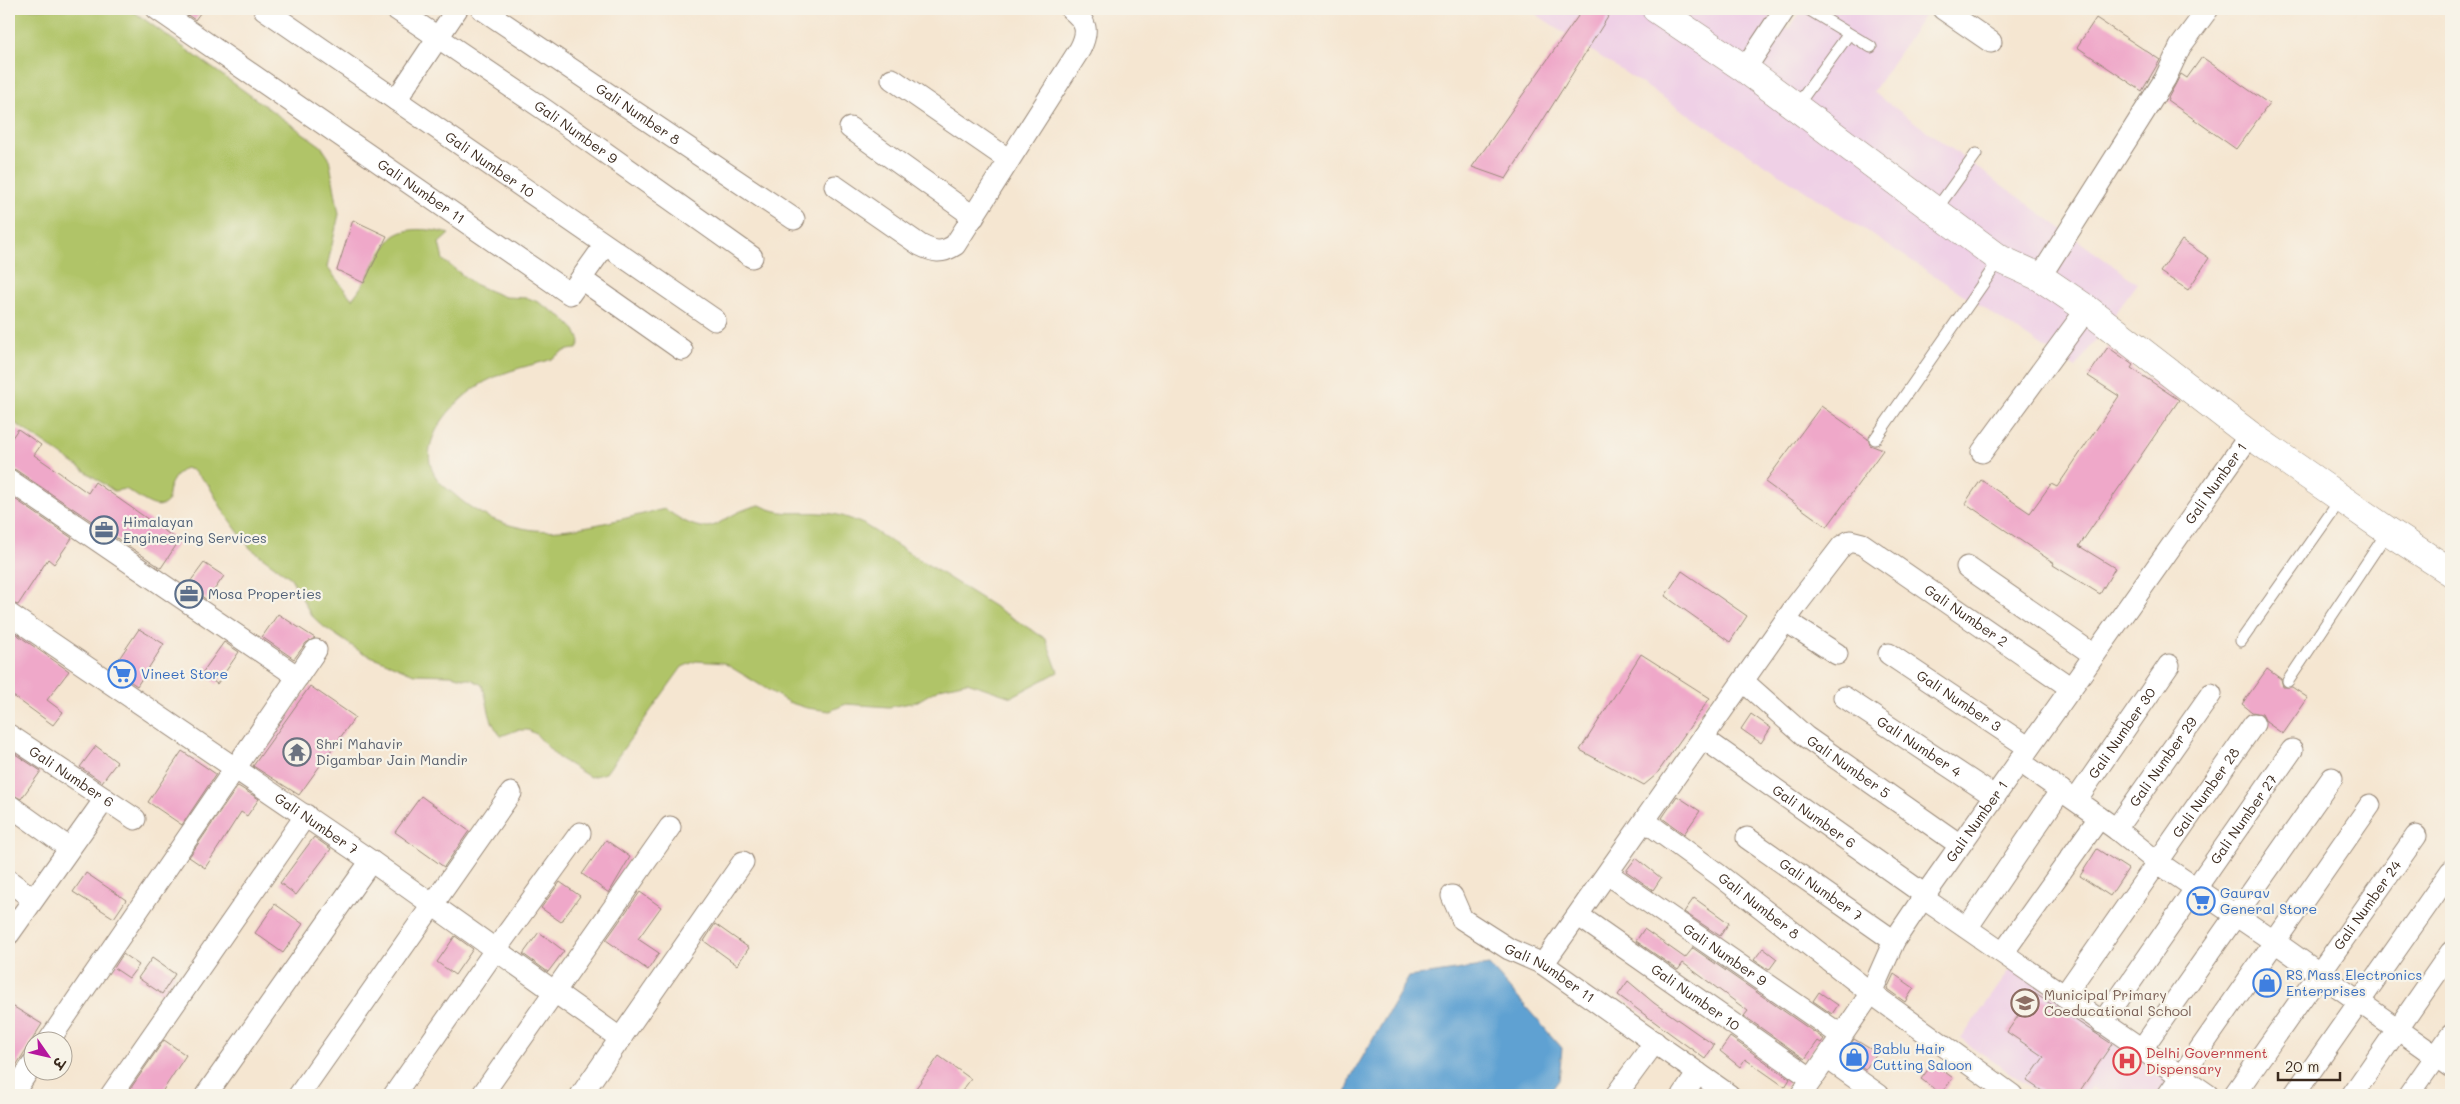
<svg xmlns="http://www.w3.org/2000/svg" width="2460" height="1104" font-family="Mali,'Playpen Sans Deva',sans-serif">
  <style>
    .built { fill: #efd0e6 }
    .green { fill: #b0c468; stroke: #767743 }
    .water { fill: #5ea1d2; stroke: #4c6678 }
    .building { fill: #efa8c9 }
    .lines { fill: none; stroke-linecap: round; stroke-linejoin: round }
    .lane-casing { stroke: #988878; stroke-width: 13 }
    .street-casing { stroke: #988878; stroke-width: 23 }
    .secondary-casing { stroke: #988878; stroke-width: 29 }
    .lane { stroke: #fff; stroke-width: 11 }
    .street { stroke: #fff; stroke-width: 21 }
    .secondary { stroke: #fff; stroke-width: 28 }
    .labels { text-anchor: middle; stroke-width: 4.5; stroke-linejoin: round; paint-order: stroke }
    .street-label { font-size: 14px; fill: #3b2a1e; stroke: #f7f3e8 }
    .service-label { font-size: 14px; fill: #4e5e75; stroke: #f7f3e8; text-anchor: start }
    .shop-label { font-size: 14px; fill: #366cbe; stroke: #f7f3e8; text-anchor: start }
    .worship-label { font-size: 14px; fill: #5b616d; stroke: #f7f3e8; text-anchor: start }
    .education-label { font-size: 14px; fill: #785e54; stroke: #f7f3e8; text-anchor: start }
    .health-label { font-size: 14px; fill: #be3a42; stroke: #f7f3e8; text-anchor: start }
  </style>
  <rect width="100%" height="100%" fill="#f7f3e8"/>
  <filter id="ink" filterUnits="userSpaceOnUse"><feTurbulence type="fractalNoise" baseFrequency=".02" numOctaves="2"/><feDisplacementMap in="SourceGraphic" scale="10" xChannelSelector="R" yChannelSelector="G"/><feConvolveMatrix kernelMatrix="1 2 1 2 8 2 1 2 1" color-interpolation-filters="sRGB"/></filter>
  <filter id="wash" filterUnits="userSpaceOnUse"><feTurbulence type="fractalNoise" baseFrequency=".0096" numOctaves="4" result="noise"/><feDisplacementMap in="SourceGraphic" scale="20" xChannelSelector="R" yChannelSelector="G"/><feGaussianBlur stdDeviation="1.12" result="paint"/><feColorMatrix in="noise" values="0 0 0 0 0 0 0 0 0 0 0 0 0 0 0 0 0 1.4 0 .05"/><feComposite in="paint" operator="in"/></filter>
  <g filter="url(#wash)">
    <rect width="100%" height="100%" fill="#f5e6d1"/>
    <path class="built" d="M 1528,9 L 1758,9 L 1788,30 L 1803,9 L 1929,9 L 1873,92 L 2137,283 L 2075,368 Z
      M 2012,967 L 2172,1079 L 2160,1095 L 2104,1095 L 2091,1087 L 2085,1095 L 2042,1095 L 1961,1039 Z"/>
    <path class="green" d="M 9,9 L 130,9 L 321,146 L 329,158 L 339,214 L 327,267 L 352,299 C 367,282 375,258 390,240 C 403,225 432,229 449,234 L 439,243 L 443,260 L 474,284 L 490,291 L 505,297 L 528,298 L 538,302 L 562,317 L 575,330 L 580,341 L 577,349 C 558,350 559,357 546,361 C 523,367 498,373 478,386 C 452,403 414,444 436,477 C 440,484 449,490 455,495 C 477,515 504,526 534,530 C 572,534 627,517 665,509 C 719,547 712,515 760,505 C 784,517 797,511 821,513 C 837,513 849,518 863,524 L 1046,639 L 1058,672 L 1011,697 L 967,682 L 940,688 L 916,702 L 889,707 L 846,704 L 830,711 L 807,708 L 788,702 L 724,663 L 696,661 L 682,667 L 606,773 L 590,777 L 557,757 L 536,734 L 528,730 L 517,730 L 501,736 C 486,718 490,705 482,685 L 473,680 L 451,675 L 414,674 L 361,652 L 324,627 L 311,615 L 291,578 L 250,548 L 225,514 L 208,484 L 192,470 L 185,468 C 174,475 166,488 168,501 C 157,515 137,494 125,489 L 114,491 L 9,419 Z"/>
    <path class="water" d="M 1489,965 L 1562,1048 L 1559,1080 L 1548,1095 L 1346,1095 L 1351,1077 L 1409,977 Z"/>
    <g id="blocks">
      <path class="building" d="M 179,9 L 203,9 L 195,20 Z
        M 1583,9 L 1613,9 L 1506,179 L 1472,167 Z
        M 2096,18 L 2160,60 L 2142,91 L 2077,47 Z
        M 2202,57 L 2269,104 L 2236,149 L 2167,100 L 2181,74 L 2187,78 Z
        M 353,220 L 387,236 L 364,283 L 337,270 Z
        M 2182,240 L 2209,258 L 2188,290 L 2160,272 Z
        M 2108,347 L 2133,365 L 2131,368 L 2179,400 L 2079,546 L 2115,568 L 2100,594 L 2053,565 L 2054,563 L 1965,503 L 1981,480 L 2030,513 L 2051,484 L 2057,487 L 2119,396 L 2088,376 Z
        M 1821,406 L 1868,439 L 1870,445 L 1883,450 L 1827,527 L 1765,482 Z
        M 18,429 L 41,445 L 34,455 L 60,473 L 88,493 L 95,482 L 179,541 L 161,568 L 16,470 L 9,468 L 9,442 Z
        M 9,495 L 72,538 L 54,564 L 48,559 L 18,605 L 9,602 Z
        M 204,563 L 224,576 L 207,600 L 187,586 Z
        M 1682,571 L 1747,616 L 1730,642 L 1665,596 Z
        M 278,614 L 315,638 L 306,643 L 294,659 L 262,637 Z
        M 9,629 L 69,671 L 47,700 L 63,712 L 53,725 L 9,693 Z
        M 139,629 L 164,644 L 137,686 L 112,669 Z
        M 224,642 L 239,652 L 217,684 L 202,673 Z
        M 1641,654 L 1710,698 L 1656,775 L 1644,785 L 1580,750 Z
        M 2267,669 L 2281,679 L 2283,687 L 2292,687 L 2308,698 L 2283,734 L 2266,722 L 2262,714 L 2252,712 L 2242,704 Z
        M 310,686 L 355,717 L 299,795 L 253,766 Z
        M 1751,714 L 1771,728 L 1761,743 L 1741,729 Z
        M 96,746 L 117,762 L 102,782 L 80,767 Z
        M 9,750 L 41,771 L 21,799 L 9,793 Z
        M 182,751 L 216,774 L 182,825 L 148,802 Z
        M 238,786 L 259,799 L 247,816 L 241,812 L 205,868 L 189,857 Z
        M 421,796 L 469,831 L 444,867 L 395,832 Z
        M 1677,796 L 1700,811 L 1684,834 L 1662,818 Z
        M 314,837 L 331,849 L 296,895 L 280,883 Z
        M 606,840 L 630,857 L 609,893 L 582,874 Z
        M 2097,849 L 2128,869 L 2110,896 L 2080,876 Z
        M 1636,858 L 1661,878 L 1653,890 L 1626,871 Z
        M 86,873 L 126,900 L 114,918 L 73,892 Z
        M 560,882 L 580,896 L 561,922 L 541,908 Z
        M 640,892 L 661,907 L 638,939 L 659,953 L 648,970 L 606,940 Z
        M 1694,898 L 1729,923 L 1720,936 L 1684,912 Z
        M 275,904 L 303,924 L 283,953 L 255,933 Z
        M 715,924 L 749,948 L 737,965 L 704,941 Z
        M 1644,929 L 1685,958 L 1693,948 L 1824,1039 L 1821,1043 L 1818,1041 L 1805,1059 L 1744,1016 L 1748,1011 L 1683,963 L 1678,970 L 1636,941 Z
        M 539,932 L 564,951 L 548,972 L 523,954 Z
        M 455,936 L 473,949 L 455,975 L 437,962 Z
        M 1763,948 L 1777,959 L 1769,970 L 1754,960 Z
        M 123,954 L 139,965 L 129,978 L 114,968 Z
        M 152,958 L 175,974 L 162,994 L 138,978 Z
        M 1894,974 L 1914,988 L 1905,1002 L 1887,989 Z
        M 1628,981 L 1654,1003 L 1714,1045 L 1705,1059 L 1618,995 Z
        M 1819,992 L 1838,1005 L 1832,1014 L 1813,1001 Z
        M 2034,993 L 2112,1044 L 2077,1095 L 2048,1095 L 2027,1081 L 2044,1057 L 2007,1032 Z
        M 9,1004 L 42,1024 L 9,1077 Z
        M 1730,1037 L 1790,1079 L 1785,1087 L 1745,1059 L 1740,1067 L 1720,1051 Z
        M 1854,1039 L 1877,1053 L 1865,1070 L 1844,1055 Z
        M 164,1040 L 186,1055 L 160,1095 L 126,1095 Z
        M 939,1056 L 971,1079 L 959,1095 L 911,1095 Z
        M 1933,1063 L 1953,1078 L 1941,1094 L 1921,1079 Z"/>
    </g>
  </g>
  <g filter="url(#ink)">
    <use href="#blocks" fill-opacity="0" stroke="#988878" stroke-width="1"/>
    <g class="lines">
      <g class="lane-casing">
        <path id="lane" d="M 1808,9 L 1871,47
          M 1796,107 L 1848,35
          M 1935,211 L 1976,154
          M 1875,439 L 2000,259
          M 2241,641 L 2341,499
          M 2288,681 L 2388,531"/>
      </g>
      <g class="street-casing">
        <g id="street">
          <path id="s1" d="M 157,9 L 570,294 L 605,245"/>
          <path id="s2" d="M 264,9 L 715,320"/>
          <path id="s3" d="M 396,9 L 545,110 L 752,257"/>
          <path id="s4" d="M 482,9 L 794,219"/>
          <path d="M 1943,9 L 1991,42"/>
          <path d="M 1745,69 L 1785,9"/>
          <path d="M 892,79 L 1009,160"/>
          <path d="M 396,100 L 457,9"/>
          <path d="M 850,128 L 974,217"/>
          <path d="M 835,186 L 920,245 C 934,252 941,254 955,245 L 1080,49 C 1089,31 1087,22 1071,9"/>
          <path d="M 2040,277 L 2165,79 L 2180,47 L 2208,9"/>
          <path d="M 581,279 L 682,350"/>
          <path d="M 1982,452 L 2087,309"/>
          <path d="M 9,480 L 298,677"/>
          <path d="M 1967,567 L 2094,655"/>
          <path id="s5" d="M 9,614 L 371,861 L 621,1039"/>
          <path d="M 1786,621 L 1837,654"/>
          <path id="s6" d="M 1889,654 L 2028,747"/>
          <path id="s7" d="M 1743,681 L 1806,737 L 1960,845"/>
          <path id="s8" d="M 1844,697 L 1994,796"/>
          <path id="s9" d="M 9,735 L 135,819"/>
          <path id="s10" d="M 1703,738 L 1925,895"/>
          <path d="M 2019,761 L 2116,829 L 2157,862 L 2275,942 L 2451,1067"/>
          <path id="s11" d="M 2076,800 L 2169,665"/>
          <path d="M 9,805 L 69,848"/>
          <path id="s12" d="M 1645,821 L 1719,875 L 1871,993 L 2012,1095"/>
          <path id="s13" d="M 2116,829 L 2211,694"/>
          <path id="s14" d="M 1747,838 L 1894,941"/>
          <path id="s15" d="M 1608,874 L 1842,1036"/>
          <path d="M 9,881 L 33,899"/>
          <path id="s16" d="M 1452,896 L 1462,919 L 1509,949 L 1543,964 L 1729,1095"/>
          <path d="M 1923,898 L 2208,1095"/>
          <path id="s17" d="M 1579,916 L 1812,1079"/>
          <path d="M 1967,928 L 2061,790"/>
          <path d="M 9,934 L 105,799"/>
          <path d="M 2003,953 L 2099,818"/>
          <path id="s18" d="M 1543,964 L 1795,607 L 1842,546 L 1850,541 L 1862,544 L 2071,688"/>
          <path id="s19" d="M 2064,996 L 2254,724"/>
          <path id="s20" d="M 2102,1023 L 2292,750"/>
          <path d="M 48,1042 L 316,650"/>
          <path d="M 2141,1050 L 2332,778"/>
          <path d="M 1827,1058 L 1879,1095"/>
          <path d="M 12,1095 L 32,1065"/>
          <path d="M 111,1095 L 306,815"/>
          <path d="M 206,1095 L 371,861"/>
          <path d="M 299,1095 L 511,793"/>
          <path d="M 394,1095 L 496,949 L 580,833"/>
          <path d="M 482,1095 L 670,827"/>
          <path d="M 581,1095 L 743,862"/>
          <path d="M 1616,1095 L 1655,1042"/>
          <path d="M 1683,1095 L 1698,1073"/>
          <path id="s21" d="M 1801,1095 L 1871,993 L 1894,941 L 1925,895 L 2250,435"/>
          <path d="M 2168,1095 L 2370,805"/>
          <path id="s22" d="M 2234,1095 L 2416,836"/>
          <path d="M 2294,1095 L 2451,871"/>
          <path d="M 2352,1095 L 2451,952"/>
          <path d="M 2409,1095 L 2451,1035"/>
        </g>
      </g>
      <g class="secondary-casing">
        <path id="secondary" d="M 1656,9 L 1745,69 L 2000,259 L 2040,277 L 2087,309 L 2250,435 L 2388,531 L 2451,572"/>
      </g>
      <use href="#lane" class="lane"/>
      <use href="#street" class="street"/>
      <use href="#secondary" class="secondary"/>
    </g>
  </g>
  <defs>
    <g id="office-ring" transform="scale(1.4375)"><circle r="9.5" fill="#f7f3e8" stroke="#5c6f8a" stroke-width="1.5"/><path d="M-6-3h4V-5.5h4V-3h4V5H-6ZM-1-4.5V-3h2v-1.5ZM-6 0V1H6V0Z" fill="#5c6f8a"/></g>
    <g id="supermarket-ring" transform="scale(1.4375)"><circle r="9.5" fill="#f7f3e8" stroke="#3f7fe0" stroke-width="1.5"/><path d="M-6-5.5h2.5l.6 2H6L4.5 2H-2.5L-4.4-4H-6ZM-1.5 3.2a1.3 1.3 0 1 0 .1 0ZM3 3.2a1.3 1.3 0 1 0 .1 0Z" fill="#3f7fe0"/></g>
    <g id="temple-ring" transform="scale(1.4375)"><circle r="9.5" fill="#f7f3e8" stroke="#6b7280" stroke-width="1.5"/><path d="M0-6L5-2H3V0L6.5 2.5H4V6H1.5V3h-3V6H-4V2.5H-6.5L-3 0V-2H-5Z" fill="#6b7280"/></g>
    <g id="shop-ring" transform="scale(1.4375)"><circle r="9.5" fill="#f7f3e8" stroke="#3f7fe0" stroke-width="1.5"/><path d="M-5-2.5h2.3a2.7 3.5 0 0 1 5.4 0H5L5.5 6h-11ZM-1.5-2.5h3a1.5 2.3 0 0 0-3 0Z" fill="#3f7fe0"/></g>
    <g id="school-ring" transform="scale(1.4375)"><circle r="9.5" fill="#f7f3e8" stroke="#8d6e63" stroke-width="1.5"/><path d="M0-5L7-2L0 1L-7-2ZM-4 1L0 2.5L4 1V4Q0 6-4 4Z" fill="#8d6e63"/></g>
    <g id="hospital-ring" transform="scale(1.4375)"><circle r="9.5" fill="#f7f3e8" stroke="#e0444e" stroke-width="1.5"/><path d="M-5-5h3v3.5h4V-5h3V5h-3V1.5h-4V5h-3Z" fill="#e0444e"/></g>
  </defs>
  <g fill-rule="evenodd">
    <use href="#office-ring" x="104" y="530"/>
    <use href="#office-ring" x="189" y="594"/>
    <use href="#supermarket-ring" x="122" y="674"/>
    <use href="#temple-ring" x="297" y="752"/>
    <use href="#supermarket-ring" x="2201" y="901"/>
    <use href="#shop-ring" x="2267" y="983"/>
    <use href="#school-ring" x="2025" y="1003"/>
    <use href="#shop-ring" x="1854" y="1057"/>
    <use href="#hospital-ring" x="2127" y="1061"/>
  </g>
  <g class="labels">
    <g class="street-label">
      <text dy="5" stroke="none"><textPath href="#s4" startOffset="188">Gali Number 8</textPath></text>
      <text dy="5" stroke="none"><textPath href="#s3" startOffset="218">Gali Number 9</textPath></text>
      <text dy="5" stroke="none"><textPath href="#s2" startOffset="274">Gali Number 10</textPath></text>
      <text dy="5" stroke="none"><textPath href="#s1" startOffset="321">Gali Number 11</textPath></text>
      <text dy="5" stroke="none"><textPath href="#s21" startOffset="740">Gali Number 1</textPath></text>
      <text dy="5" stroke="none"><textPath href="#s18" startOffset="662">Gali Number 2</textPath></text>
      <text dy="5" stroke="none"><textPath href="#s6" startOffset="84">Gali Number 3</textPath></text>
      <text dy="5" stroke="none"><textPath href="#s11" startOffset="81">Gali Number 30</textPath></text>
      <text dy="5" stroke="none"><textPath href="#s8" startOffset="90">Gali Number 4</textPath></text>
      <text dy="5" stroke="none"><textPath href="#s13" startOffset="82">Gali Number 29</textPath></text>
      <text dy="5" stroke="none"><textPath href="#s7" startOffset="136">Gali Number 5</textPath></text>
      <text dy="5" stroke="none"><textPath href="#s9" startOffset="75">Gali Number 6</textPath></text>
      <text dy="5" stroke="none"><textPath href="#s19" startOffset="248">Gali Number 28</textPath></text>
      <text dy="5" stroke="none"><textPath href="#s10" startOffset="136">Gali Number 6</textPath></text>
      <text dy="5" stroke="none"><textPath href="#s20" startOffset="248">Gali Number 27</textPath></text>
      <text dy="5" stroke="none"><textPath href="#s21" startOffset="326">Gali Number 1</textPath></text>
      <text dy="5" stroke="none"><textPath href="#s5" startOffset="372">Gali Number 7</textPath></text>
      <text dy="5" stroke="none"><textPath href="#s14" startOffset="90">Gali Number 7</textPath></text>
      <text dy="5" stroke="none"><textPath href="#s22" startOffset="232">Gali Number 24</textPath></text>
      <text dy="5" stroke="none"><textPath href="#s12" startOffset="142">Gali Number 8</textPath></text>
      <text dy="5" stroke="none"><textPath href="#s15" startOffset="142">Gali Number 9</textPath></text>
      <text dy="5" stroke="none"><textPath href="#s16" startOffset="128">Gali Number 11</textPath></text>
      <text dy="5" stroke="none"><textPath href="#s17" startOffset="142">Gali Number 10</textPath></text>
    </g>
    <g class="service-label">
      <text x="123" y="527">Himalayan<tspan x="123" dy="16">Engineering Services</tspan></text>
      <text x="208" y="599">Mosa Properties</text>
    </g>
    <g class="shop-label">
      <text x="141" y="679">Vineet Store</text>
      <text x="2220" y="898">Gaurav<tspan x="2220" dy="16">General Store</tspan></text>
      <text x="2286" y="980">RS Mass Electronics<tspan x="2286" dy="16">Enterprises</tspan></text>
      <text x="1873" y="1054">Bablu Hair<tspan x="1873" dy="16">Cutting Saloon</tspan></text>
    </g>
    <g class="worship-label">
      <text x="316" y="749">Shri Mahavir<tspan x="316" dy="16">Digambar Jain Mandir</tspan></text>
    </g>
    <g class="education-label">
      <text x="2044" y="1000">Municipal Primary<tspan x="2044" dy="16">Coeducational School</tspan></text>
    </g>
    <g class="health-label">
      <text x="2146" y="1058">Delhi Government<tspan x="2146" dy="16">Dispensary</tspan></text>
    </g>
  </g>
  <rect width="2460" height="1104" fill="none" stroke="#f7f3e8" stroke-width="30"/>
  <g transform="translate(48 1056) rotate(124)"><circle r="24" fill="#f7f3e8" stroke="#aca397"/>
  <path d="M0-4L9 19L0 12L-9 19Z" fill="#b5179e"/>
  <text y="-8" font-size="14" font-weight="bold" text-anchor="middle" fill="#3b2a1e">उ</text>
  </g>
  <path d="M2278 1072v8h62v-8" fill="none" stroke="#3b2a1e" stroke-width="2.5"/>
  <text x="2285" y="1072" font-size="15" fill="#3b2a1e" stroke="#f7f3e8" stroke-width="4" paint-order="stroke">20 m</text>
</svg>
